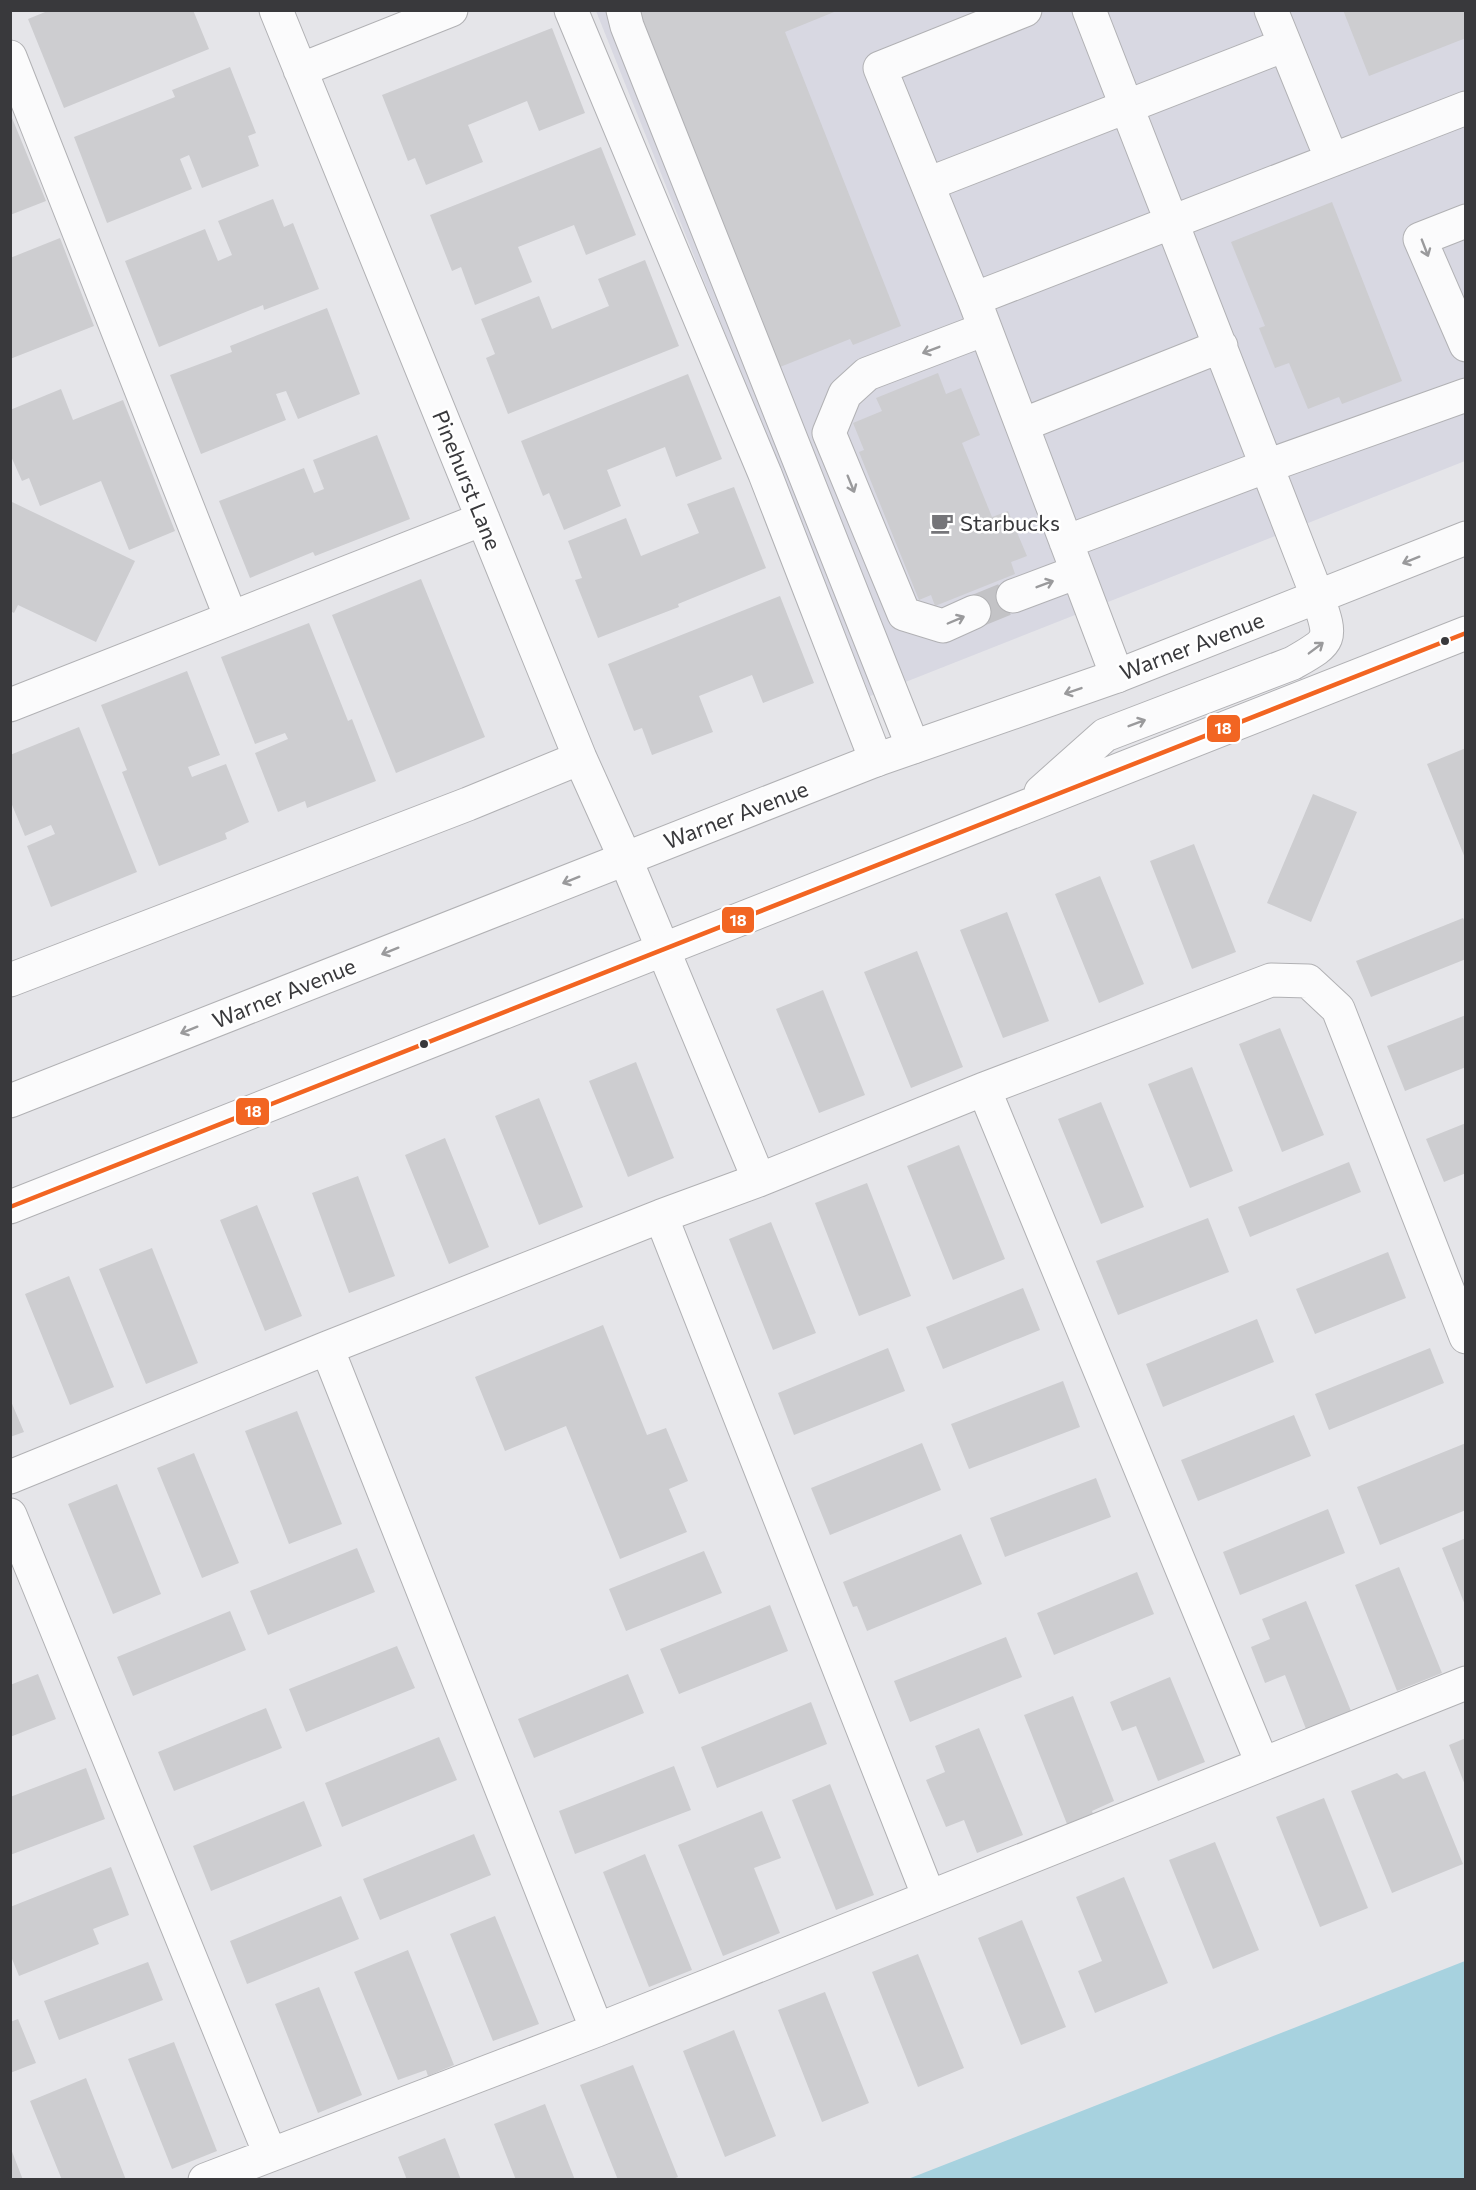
<svg xmlns="http://www.w3.org/2000/svg" width="1476" height="2190" font-family="Commissioner,sans-serif">
  <style>
    .built { fill: #d8d8e2 }
    .water { fill: #a7d2df }
    .building { fill: #cdcdd0 }
    .lines { fill: none; stroke-linecap: round; stroke-linejoin: round }
    .minor-tunnel { stroke: #c3c3c6; stroke-width: 33; stroke-dasharray: 33 16; stroke-linecap: butt }
    .minor-casing { stroke: #b1b1b4; stroke-width: 35 }
    .major-casing { stroke: #b1b1b4; stroke-width: 35 }
    .minor { stroke: #fbfbfc; stroke-width: 33 }
    .major { stroke: #fbfbfc; stroke-width: 33 }
    .bus-1-casing { stroke: #fff; stroke-width: 9 }
    .bus-1 { stroke: #f26522; stroke-width: 4.5 }
    .oneway { stroke: #9a9a9c }
    .bus-dot { fill: #39393c; stroke: #fff; stroke-width: 2 }
    .labels { text-anchor: middle; stroke-width: 5; stroke-linejoin: round; paint-order: stroke }
    .street-label { font-size: 22px; fill: #39393c; stroke: #fff }
    .poi-label { font-size: 22px; fill: #39393c; stroke: #fff; text-anchor: start }
    .line-badge { stroke: #fff; stroke-width: 2 }
    .badge-label { font-size: 16px; text-anchor: middle; font-weight: bold; fill: #fff }
  </style>
  <rect width="100%" height="100%" fill="#e5e5e9"/>
  <path class="built" d="M 596,11 L 1465,11 L 1465,461 L 870,696 Z"/>
  <path class="water" d="M 1465,1961 L 1465,2179 L 908,2179 Z"/>
  <path class="building" d="M 50,10 L 193,10 L 209,49 L 64,108 L 28,19 Z
    M 639,10 L 839,10 L 785,32 L 901,326 L 853,345 L 850,339 L 780,367 Z
    M 1343,10 L 1466,10 L 1466,38 L 1369,76 Z
    M 552,28 L 585,113 L 539,131 L 527,101 L 468,125 L 483,162 L 426,185 L 415,158 L 408,161 L 382,95 Z
    M 230,67 L 256,133 L 248,136 L 259,166 L 202,188 L 189,155 L 180,159 L 192,189 L 107,223 L 74,137 L 175,97 L 172,90 Z
    M 10,113 L 46,201 L 10,215 Z
    M 601,147 L 636,235 L 586,255 L 574,225 L 518,247 L 532,282 L 475,305 L 461,267 L 452,271 L 430,215 Z
    M 273,199 L 284,227 L 293,223 L 319,289 L 264,310 L 263,305 L 159,347 L 125,261 L 205,229 L 218,261 L 232,255 L 218,221 Z
    M 1332,202 L 1402,381 L 1342,404 L 1339,397 L 1308,409 L 1289,363 L 1275,368 L 1259,328 L 1265,326 L 1231,242 Z
    M 60,238 L 94,326 L 10,359 L 10,258 Z
    M 645,260 L 679,346 L 508,414 L 486,358 L 495,354 L 481,319 L 539,296 L 552,329 L 609,306 L 598,279 Z
    M 327,308 L 360,394 L 298,419 L 286,391 L 276,394 L 286,420 L 201,454 L 170,375 L 232,352 L 230,346 Z
    M 938,373 L 946,394 L 961,388 L 980,435 L 962,443 L 992,517 L 1008,511 L 1027,556 L 1011,562 L 1015,574 L 935,606 L 931,595 L 919,600 L 859,452 L 864,450 L 853,423 L 882,411 L 876,398 Z
    M 688,374 L 722,459 L 676,477 L 665,447 L 607,470 L 621,506 L 564,530 L 549,493 L 543,496 L 521,441 Z
    M 61,389 L 73,420 L 123,400 L 175,531 L 129,550 L 101,481 L 40,506 L 29,478 L 22,481 L 10,454 L 10,410 Z
    M 377,435 L 410,519 L 315,556 L 313,552 L 250,578 L 219,501 L 304,468 L 314,493 L 324,489 L 313,460 Z
    M 734,487 L 766,568 L 678,604 L 679,607 L 598,638 L 575,580 L 582,578 L 568,541 L 626,518 L 641,556 L 699,533 L 687,504 Z
    M 10,501 L 135,561 L 96,642 L 18,605 L 14,613 L 10,611 Z
    M 421,579 L 485,737 L 396,773 L 332,615 Z
    M 780,596 L 814,683 L 763,703 L 752,675 L 699,696 L 713,732 L 652,755 L 642,728 L 634,731 L 608,664 Z
    M 309,623 L 348,721 L 352,719 L 376,781 L 307,808 L 305,801 L 278,812 L 255,753 L 288,739 L 285,733 L 255,744 L 221,657 Z
    M 187,671 L 220,755 L 188,767 L 192,777 L 226,764 L 249,822 L 225,833 L 227,839 L 159,866 L 122,772 L 127,770 L 101,705 Z
    M 79,727 L 137,872 L 51,907 L 27,846 L 55,834 L 51,825 L 25,836 L 10,800 L 10,755 Z
    M 1466,748 L 1466,858 L 1465,858 L 1427,764 Z
    M 1313,794 L 1357,812 L 1311,922 L 1267,903 Z
    M 1194,844 L 1236,952 L 1192,969 L 1150,861 Z
    M 1100,876 L 1144,984 L 1099,1003 L 1055,894 Z
    M 1007,912 L 1049,1021 L 1003,1038 L 960,930 Z
    M 1463,918 L 1466,924 L 1466,959 L 1371,997 L 1356,961 Z
    M 917,951 L 963,1067 L 911,1088 L 864,972 Z
    M 823,990 L 865,1095 L 819,1113 L 776,1009 Z
    M 1466,1015 L 1466,1067 L 1405,1091 L 1387,1046 Z
    M 1280,1028 L 1324,1135 L 1282,1152 L 1239,1044 Z
    M 636,1062 L 674,1158 L 628,1177 L 589,1081 Z
    M 1192,1067 L 1233,1171 L 1190,1188 L 1148,1084 Z
    M 539,1098 L 583,1207 L 539,1225 L 495,1116 Z
    M 1101,1102 L 1144,1207 L 1101,1224 L 1058,1119 Z
    M 1466,1123 L 1466,1173 L 1444,1182 L 1426,1139 Z
    M 445,1138 L 489,1247 L 449,1264 L 405,1155 Z
    M 959,1145 L 1005,1259 L 953,1280 L 907,1166 Z
    M 1349,1162 L 1361,1192 L 1250,1237 L 1238,1207 Z
    M 358,1176 L 395,1276 L 349,1293 L 312,1193 Z
    M 867,1183 L 911,1296 L 859,1316 L 815,1203 Z
    M 257,1205 L 302,1316 L 265,1331 L 220,1220 Z
    M 1208,1218 L 1229,1272 L 1118,1315 L 1096,1261 Z
    M 771,1222 L 816,1333 L 773,1350 L 729,1239 Z
    M 152,1248 L 198,1363 L 146,1384 L 99,1269 Z
    M 1388,1252 L 1406,1298 L 1315,1334 L 1296,1289 Z
    M 69,1276 L 114,1387 L 70,1405 L 25,1294 Z
    M 1023,1288 L 1040,1330 L 943,1369 L 926,1327 Z
    M 1257,1319 L 1274,1362 L 1163,1407 L 1146,1364 Z
    M 603,1325 L 647,1435 L 666,1428 L 688,1481 L 669,1489 L 687,1532 L 620,1559 L 566,1426 L 505,1451 L 475,1377 Z
    M 888,1348 L 905,1391 L 794,1435 L 778,1393 Z
    M 1430,1348 L 1444,1383 L 1329,1430 L 1315,1394 Z
    M 1063,1381 L 1080,1427 L 969,1469 L 951,1424 Z
    M 10,1399 L 24,1432 L 10,1437 Z
    M 297,1411 L 342,1524 L 289,1544 L 245,1431 Z
    M 1294,1415 L 1311,1456 L 1198,1501 L 1181,1460 Z
    M 922,1443 L 941,1490 L 830,1535 L 811,1488 Z
    M 1466,1443 L 1466,1510 L 1380,1545 L 1357,1487 Z
    M 194,1453 L 239,1563 L 202,1578 L 157,1468 Z
    M 1096,1478 L 1111,1517 L 1005,1557 L 990,1518 Z
    M 117,1484 L 161,1594 L 113,1614 L 68,1504 Z
    M 1328,1509 L 1345,1553 L 1240,1595 L 1223,1552 Z
    M 961,1534 L 982,1584 L 867,1631 L 857,1606 L 853,1607 L 843,1582 Z
    M 1466,1538 L 1466,1605 L 1465,1605 L 1442,1548 Z
    M 357,1548 L 375,1592 L 268,1635 L 250,1591 Z
    M 704,1551 L 722,1593 L 626,1631 L 609,1589 Z
    M 1399,1567 L 1442,1673 L 1397,1691 L 1355,1585 Z
    M 1137,1572 L 1154,1614 L 1054,1655 L 1037,1613 Z
    M 1306,1601 L 1351,1711 L 1306,1729 L 1285,1675 L 1265,1683 L 1251,1647 L 1270,1639 L 1262,1619 Z
    M 770,1605 L 788,1651 L 679,1694 L 660,1649 Z
    M 230,1611 L 246,1650 L 133,1696 L 117,1657 Z
    M 1006,1637 L 1022,1677 L 910,1722 L 894,1681 Z
    M 397,1646 L 415,1688 L 306,1732 L 289,1689 Z
    M 38,1674 L 56,1719 L 10,1737 L 10,1685 Z
    M 628,1674 L 644,1713 L 534,1758 L 518,1719 Z
    M 1170,1677 L 1205,1762 L 1158,1781 L 1136,1726 L 1122,1731 L 1110,1702 Z
    M 1073,1696 L 1114,1801 L 1092,1811 L 1093,1814 L 1067,1824 L 1024,1715 Z
    M 811,1702 L 827,1744 L 717,1788 L 701,1747 Z
    M 266,1708 L 282,1748 L 174,1791 L 158,1752 Z
    M 979,1728 L 1023,1835 L 977,1853 L 964,1820 L 946,1827 L 926,1780 L 945,1772 L 935,1746 Z
    M 439,1737 L 457,1780 L 342,1827 L 325,1783 Z
    M 1466,1738 L 1466,1785 L 1465,1785 L 1449,1745 Z
    M 674,1766 L 691,1810 L 575,1854 L 559,1811 Z
    M 86,1768 L 105,1819 L 10,1855 L 10,1797 Z
    M 1425,1771 L 1463,1864 L 1392,1893 L 1351,1791 L 1397,1773 L 1403,1779 Z
    M 830,1784 L 874,1895 L 836,1910 L 792,1800 Z
    M 1324,1798 L 1368,1908 L 1320,1927 L 1276,1817 Z
    M 304,1801 L 322,1846 L 211,1891 L 193,1846 Z
    M 762,1811 L 781,1858 L 754,1868 L 780,1933 L 723,1956 L 678,1845 Z
    M 474,1834 L 491,1875 L 380,1920 L 363,1879 Z
    M 1215,1842 L 1259,1950 L 1213,1969 L 1169,1860 Z
    M 645,1854 L 692,1970 L 649,1987 L 603,1872 Z
    M 111,1867 L 129,1915 L 93,1929 L 99,1944 L 19,1976 L 10,1954 L 10,1907 Z
    M 1124,1877 L 1168,1983 L 1095,2013 L 1078,1971 L 1102,1961 L 1076,1897 Z
    M 341,1896 L 359,1939 L 247,1984 L 230,1941 Z
    M 495,1916 L 539,2024 L 493,2041 L 450,1934 Z
    M 1022,1920 L 1066,2027 L 1021,2045 L 978,1938 Z
    M 408,1950 L 454,2065 L 428,2076 L 426,2070 L 398,2080 L 354,1972 Z
    M 918,1954 L 964,2068 L 918,2087 L 872,1972 Z
    M 148,1962 L 163,2000 L 59,2040 L 44,2001 Z
    M 319,1987 L 362,2095 L 318,2113 L 275,2004 Z
    M 825,1992 L 869,2103 L 822,2122 L 778,2010 Z
    M 18,2019 L 36,2063 L 10,2073 L 10,2022 Z
    M 734,2030 L 776,2136 L 725,2157 L 683,2051 Z
    M 174,2042 L 217,2151 L 172,2169 L 128,2059 Z
    M 633,2065 L 678,2177 L 670,2180 L 618,2180 L 580,2085 Z
    M 86,2078 L 126,2180 L 62,2180 L 30,2101 Z
    M 545,2104 L 575,2180 L 516,2180 L 494,2124 Z
    M 445,2138 L 461,2180 L 407,2180 L 398,2157 Z
    M 10,2149 L 11,2149 L 23,2180 L 10,2180 Z"/>
  <g class="lines">
    <path class="minor-tunnel" d="M 974,612 L 1013,596"/>
    <g class="minor-casing">
      <path id="minor" d="M 276,10 L 580,758 L 625,858 L 759,1180
        M 571,10 L 765,474 L 876,760
        M 623,10 L 627,26 L 913,747
        M 1089,10 L 1318,598
        M 1271,10 L 1332,160
        M 10,57 L 231,618
        M 300,70 L 451,10
        M 928,184 L 1285,45
        M 1466,221 L 1420,239 L 1466,345
        M 974,299 L 880,68 L 1025,10
        M 1022,425 L 1221,346
        M 1066,542 L 1267,466 L 1466,395
        M 1013,596 L 1077,572
        M 974,612 L 943,626 L 904,614 L 829,433 L 845,394 L 867,374 L 985,329
        M 1117,676 L 974,299 L 1466,108
        M 10,705 L 483,519
        M 10,980 L 468,804 L 580,758
        M 984,1089 L 1262,1763
        M 661,1216 L 929,1897
        M 327,1348 L 597,2030
        M 10,1477 L 327,1348 L 661,1216 L 759,1180 L 984,1089 L 1271,980 L 1308,981 L 1338,1009 L 1466,1337
        M 10,1515 L 270,2154
        M 205,2180 L 597,2030 L 1466,1683"/>
    </g>
    <g class="major-casing">
      <path id="major" d="M 1041,792 L 1105,735 L 1293,663 C 1331,641 1333,641 1318,598
        M 10,1101 L 876,760 L 1117,676 L 1466,538
        M 10,1207 L 1466,633"/>
    </g>
    <use href="#minor" class="minor"/>
    <use href="#major" class="major"/>
    <g class="bus-1-casing">
      <path id="bus-1" d="M 10,1207 L 1466,633"/>
    </g>
    <use href="#bus-1" class="bus-1"/>
  </g>
  <defs><path id="oneway-shaft" d="M-6 0H5M1.5-3L5.5 0L1.5 3" fill="none" stroke-width="1.6" stroke-linecap="round" stroke-linejoin="round" transform="scale(1.5)"/></defs>
  <g class="oneway">
    <use href="#oneway-shaft" transform="translate(1425 248) rotate(69)"/>
    <use href="#oneway-shaft" transform="translate(931 350) rotate(159)"/>
    <use href="#oneway-shaft" transform="translate(851 484) rotate(68)"/>
    <use href="#oneway-shaft" transform="translate(1411 560) rotate(158)"/>
    <use href="#oneway-shaft" transform="translate(1045 584) rotate(-21)"/>
    <use href="#oneway-shaft" transform="translate(956 620) rotate(-23)"/>
    <use href="#oneway-shaft" transform="translate(1316 648) rotate(-37)"/>
    <use href="#oneway-shaft" transform="translate(1073 691) rotate(161)"/>
    <use href="#oneway-shaft" transform="translate(1137 723) rotate(-21)"/>
    <use href="#oneway-shaft" transform="translate(571 880) rotate(158)"/>
    <use href="#oneway-shaft" transform="translate(390 951) rotate(158)"/>
    <use href="#oneway-shaft" transform="translate(189 1030) rotate(158)"/>
  </g>
  <defs>
    <g id="cafe-bare" transform="scale(1.8)"><path d="M-5.5-4.5H6V0H3Q3 3.5 0 3.5H-2.5Q-5.5 3.5-5.5 0ZM3-3.2v2h1.7v-2ZM-6 4.5H4V6H-6Z" fill="#757579" stroke="#fff" stroke-width="2.5" paint-order="stroke"/></g>
  </defs>
  <g fill-rule="evenodd">
    <use href="#cafe-bare" x="942" y="523"/>
  </g>
  <g class="bus-dot">
    <circle cx="1445" cy="641" r="5"/>
    <circle cx="424" cy="1044" r="5"/>
  </g>
  <g class="labels">
    <g class="street-label">
      <text transform="translate(467 480) rotate(68)" y="8">Pinehurst Lane</text>
      <text transform="translate(1192 646) rotate(-21)" y="8">Warner Avenue</text>
      <text transform="translate(736 815) rotate(-21)" y="8">Warner Avenue</text>
      <text transform="translate(284 993) rotate(-22)" y="8">Warner Avenue</text>
    </g>
    <g class="poi-label">
      <text x="960" y="531">Starbucks</text>
    </g>
  </g>
  <g class="line-badge">
    <rect x="1206" y="714" width="35" height="29" rx="6" fill="#f26522"/>
    <rect x="721" y="906" width="34" height="28" rx="6" fill="#f26522"/>
    <rect x="235" y="1097" width="35" height="29" rx="6" fill="#f26522"/>
  </g>
  <g class="badge-label">
    <text x="1223" y="734">18</text>
    <text x="738" y="926">18</text>
    <text x="253" y="1117">18</text>
  </g>
  <rect width="1476" height="2190" fill="none" stroke="#39393c" stroke-width="24"/>
</svg>
